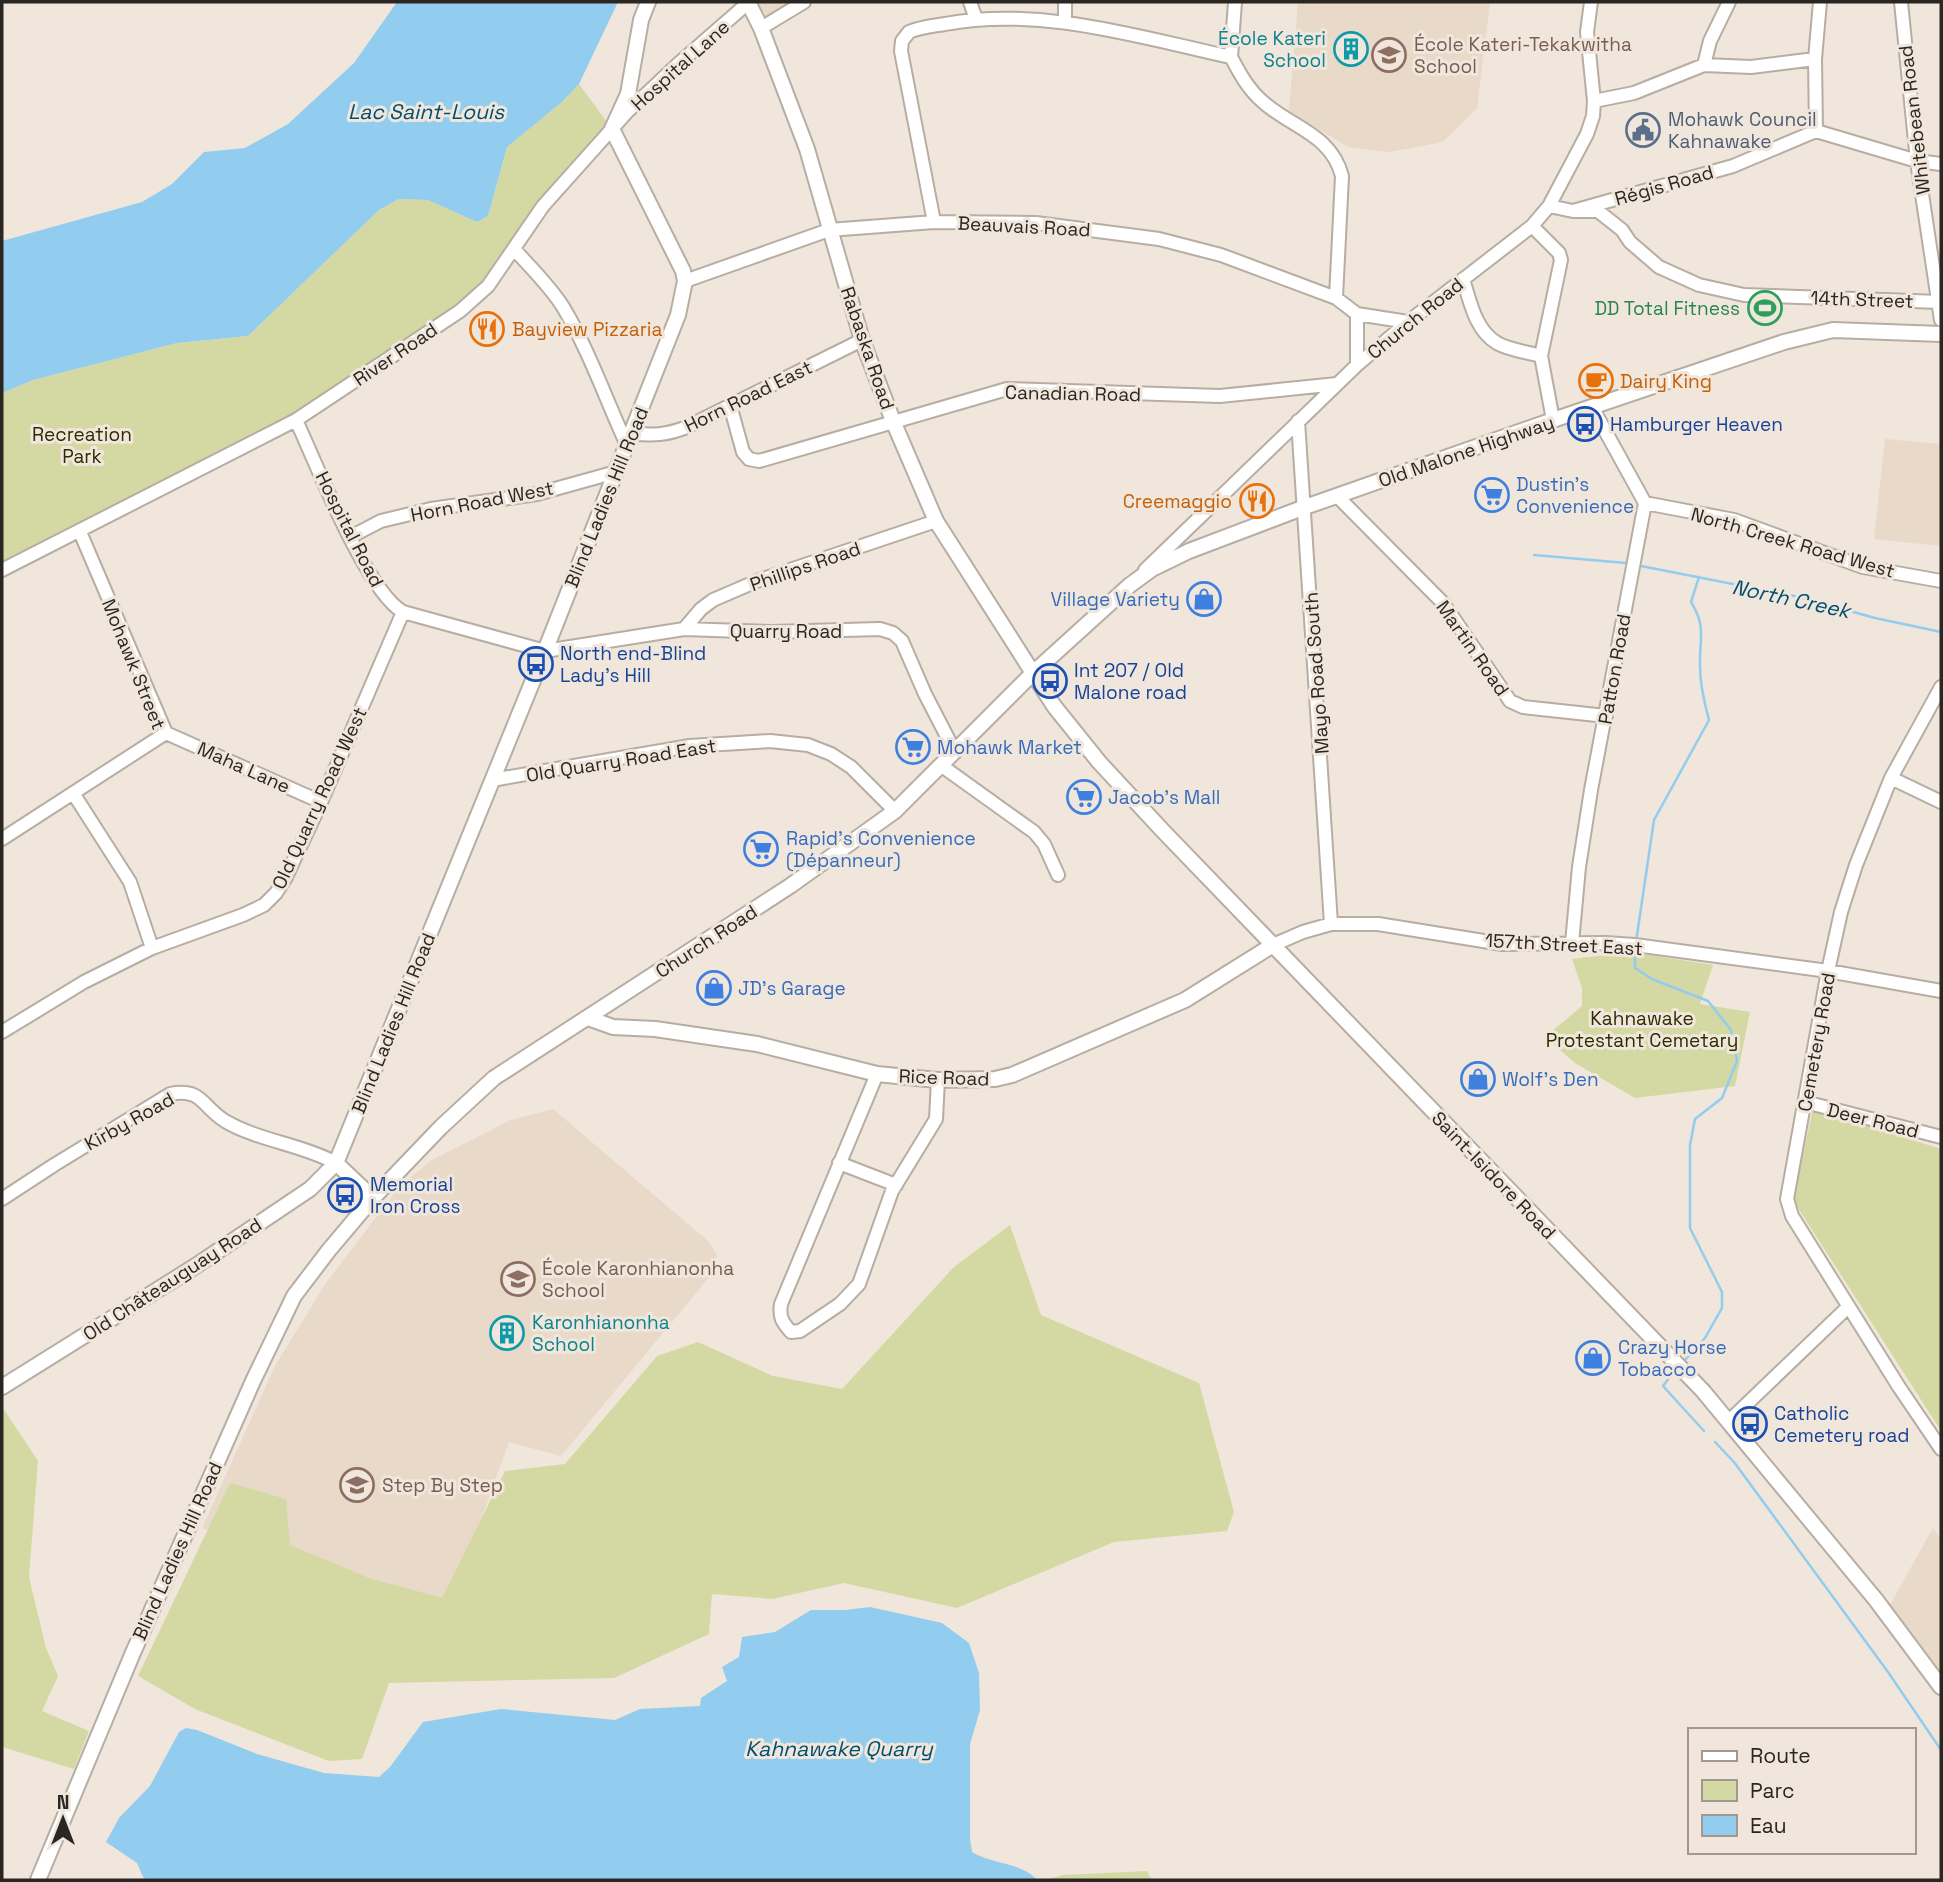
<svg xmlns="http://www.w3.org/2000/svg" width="1943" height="1882" font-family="'Space Grotesk',sans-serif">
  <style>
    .built { fill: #e8d9c8 }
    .green { fill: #d4d9a4 }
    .water { fill: #92ccee }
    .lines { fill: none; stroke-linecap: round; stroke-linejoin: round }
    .stream { stroke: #92ccee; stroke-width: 2.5 }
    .minor-casing { stroke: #b6ada3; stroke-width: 16 }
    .tertiary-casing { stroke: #b6ada3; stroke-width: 18 }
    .minor { stroke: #fff; stroke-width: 12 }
    .tertiary { stroke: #fff; stroke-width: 14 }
    .labels { text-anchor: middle; stroke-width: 6; stroke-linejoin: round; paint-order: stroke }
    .culture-label { font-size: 19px; fill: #0d838f; stroke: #f0e6db; text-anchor: end }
    .education-label { font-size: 19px; fill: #785e54; stroke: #f0e6db; text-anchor: start }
    .street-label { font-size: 19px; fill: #2a2622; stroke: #f0e6db }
    .service-label { font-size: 19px; fill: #4e5e75; stroke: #f0e6db; text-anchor: start }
    .leisure-label { font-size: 19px; fill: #27864d; stroke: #f0e6db; text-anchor: end }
    .food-label { font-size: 19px; fill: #c56008; stroke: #f0e6db; text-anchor: start }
    .transit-label { font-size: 19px; fill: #164399; stroke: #f0e6db; text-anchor: start }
    .park-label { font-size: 19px; fill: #2c2e01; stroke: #f0e6db }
    .shop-label { font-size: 19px; fill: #366cbe; stroke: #f0e6db; text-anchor: start }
    .water-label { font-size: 21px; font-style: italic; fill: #014f70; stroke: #f0e6db }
  </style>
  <rect width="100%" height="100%" fill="#f0e6db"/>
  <path class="built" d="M 744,2 L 802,2 L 760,29 Z
    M 1298,2 L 1490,2 L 1477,108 L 1443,142 L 1389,152 L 1348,147 L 1289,111 Z
    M 1885,439 L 1941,444 L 1941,546 L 1874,539 Z
    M 553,1109 L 708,1241 L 717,1255 L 711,1275 L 561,1456 L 509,1442 L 446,1617 L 202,1528 L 276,1364 L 326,1283 L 400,1186 L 432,1160 L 511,1120 Z
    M 1933,1528 L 1941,1540 L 1941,1676 L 1890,1605 Z"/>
  <path class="green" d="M 579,84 L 612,129 L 543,206 L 488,286 L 296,420 L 2,570 L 2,393 L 33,380 L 177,343 L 248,336 L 379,210 L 399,199 L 429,200 L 477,222 L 488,216 L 507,147 L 562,102 Z
    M 1630,952 L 1713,965 L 1700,1004 L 1750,1012 L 1735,1086 L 1635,1098 L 1575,1063 L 1545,1037 L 1582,1006 L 1582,988 L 1572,959 Z
    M 1813,1109 L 1941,1149 L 1941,1431 L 1793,1200 Z
    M 1010,1225 L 1041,1315 L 1199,1383 L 1234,1512 L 1227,1531 L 1114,1542 L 957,1608 L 844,1583 L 772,1599 L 712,1594 L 709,1634 L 614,1678 L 389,1683 L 362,1759 L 329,1761 L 195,1709 L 138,1676 L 230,1483 L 286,1499 L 290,1545 L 369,1578 L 442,1598 L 505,1471 L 565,1464 L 657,1356 L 698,1342 L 773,1376 L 842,1389 L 954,1267 Z
    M 3,1408 L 38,1461 L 29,1577 L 46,1648 L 58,1676 L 42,1711 L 89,1731 L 74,1769 L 2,1747 Z
    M 1147,1871 L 1151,1879 L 1209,1880 L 1053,1880 L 1052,1878 L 1063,1875 Z"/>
  <path class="water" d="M 397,2 L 618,2 L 579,84 L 562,102 L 507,147 L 488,216 L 477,222 L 428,200 L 399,199 L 379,210 L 248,336 L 177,343 L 33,380 L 2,393 L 2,241 L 142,202 L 172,184 L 204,152 L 245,148 L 288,124 L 354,63 Z
    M 870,1607 L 942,1623 L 969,1643 L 979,1673 L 980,1710 L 970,1744 L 970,1839 L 972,1852 C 991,1864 1023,1863 1037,1880 L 147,1880 L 143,1877 L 137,1863 L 106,1842 L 119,1818 L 150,1786 L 179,1732 L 186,1728 L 197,1730 L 257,1754 L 324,1773 L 379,1777 L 390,1767 L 423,1722 L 501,1709 L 615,1720 L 640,1709 L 700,1706 L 701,1698 L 727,1681 L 722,1667 L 739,1657 L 742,1637 L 775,1632 L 811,1610 L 845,1610 Z"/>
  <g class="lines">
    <path class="stream" d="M 1534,555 L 1626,563
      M 1641,566 L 1799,597 L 1875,618 L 1941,632
      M 1636,942 L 1654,820 L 1709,720 C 1704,702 1700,685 1700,666 C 1699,640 1707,627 1691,602 L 1699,577
      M 1635,948 L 1635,968 L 1652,979 L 1708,1001 L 1731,1030 L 1737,1061 L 1722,1098 L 1695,1119 L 1690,1145 L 1690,1228 L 1722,1292 L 1722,1308 L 1705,1338 L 1682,1363
      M 1675,1370 L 1663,1386 L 1704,1431
      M 1715,1442 L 1734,1462 L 1888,1672 L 1941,1750"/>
    <g class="minor-casing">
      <path id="minor" d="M 970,2 L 976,19
        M 1065,2 L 1065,22
        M 1901,2 L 1917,161 L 1941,320
        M 761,28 L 804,2
        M 1231,57 C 1240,74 1248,89 1263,102 C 1292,128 1331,134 1342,176 L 1336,298
        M 1231,57 L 1235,2
        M 1704,65 L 1710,41 L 1729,2
        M 1594,101 L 1634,93 L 1704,65 L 1751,67 L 1815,59
        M 1816,131 L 1815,59 L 1820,2
        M 1816,131 L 1917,161 L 1941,164
        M 1549,206 L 1573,211 L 1733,166 L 1816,131
        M 1573,211 L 1598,211 L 1622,230 L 1630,242 L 1659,267 L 1699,285 L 1744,295 L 1940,302
        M 934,222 L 901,51 L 902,41 L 909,32 C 920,27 933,26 945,24 C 1040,6 1138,37 1231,57
        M 1532,226 L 1559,253 L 1561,260 L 1541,356 L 1553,420
        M 514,249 C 531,268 550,286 563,307 C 589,350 606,400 627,445
        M 1463,279 C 1470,301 1475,330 1497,343 C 1509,350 1527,352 1541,356
        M 685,281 L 829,230 L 934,222 L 1036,223 L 1159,239 L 1221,255 L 1336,298 L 1357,314 L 1357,365
        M 1357,314 L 1408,322
        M 730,405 L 743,452 L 749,459 L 759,461 L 1007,389 L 1220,396 L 1337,384
        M 296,420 C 316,463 366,591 403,612 L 545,651 L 684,629 L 771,632 L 880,629 L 893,633 L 902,641 L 925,694 L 955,752
        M 1298,421 L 1331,924
        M 631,433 C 652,436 667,435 687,427 L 862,340
        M 1337,496 L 1443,603 L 1510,701 L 1523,707 L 1606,716
        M 1645,503 L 1734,520 L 1863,567 L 1941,581
        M 350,537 L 381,521 L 431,509 L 537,494 L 616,472
        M 2,570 L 296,420 L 460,311 L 488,286 L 543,206 L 627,112 L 677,65 L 749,2
        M 1145,570 L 1357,365 L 1408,322 L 1532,226 L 1549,206 L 1587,134 L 1593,116 L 1594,101 L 1587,32 L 1591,2
        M 684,629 L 701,609 L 713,600 L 757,581 L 936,521
        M 1941,687 L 1891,778 L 1856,865 L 1841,912 L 1828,971 L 1787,1199 L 1792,1216 L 1899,1387 L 1941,1449
        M 166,733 L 321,802
        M 942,766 L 1034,832 L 1044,844 L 1058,875
        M 1891,778 L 1941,802
        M 492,780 L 690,746 L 770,741 L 808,745 L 831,754 L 851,767 L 895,811
        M 73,793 L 130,882 L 152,948
        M 2,839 L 166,733 L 80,532
        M 1572,943 L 1579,867 L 1591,790 L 1645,503 L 1592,407
        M 1273,945 L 1303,932 L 1331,924 L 1378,924 L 1502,944 L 1605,943 L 1635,945 L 1828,971 L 1941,991
        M 2,1032 L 84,982 L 152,948 L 243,915 L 264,905 L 276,893 L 285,879 L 321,802 L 403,612
        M 877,1074 L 781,1304 C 779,1317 782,1322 791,1332 L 800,1331 L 840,1304 L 859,1284 L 892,1191 L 936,1119 L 938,1080
        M 1805,1102 L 1941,1137
        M 839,1163 L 896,1185
        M 2,1199 L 54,1165 L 170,1094 C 203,1088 201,1106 225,1121 C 259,1141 301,1144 336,1163
        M 1729,1421 L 1848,1307"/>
    </g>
    <g class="tertiary-casing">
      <path id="tertiary" d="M 748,2 L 761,28 L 807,149 L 862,340 L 893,421 L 936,521 L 1054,706 L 1099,762 L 1163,831 L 1703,1391 L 1876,1600 L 1941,1687
        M 588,1018 L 613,1027 L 655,1029 L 757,1044 L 877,1074 L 937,1080 L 995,1079 L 1012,1075 L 1185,1000 L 1273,945
        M 336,1163 L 373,1198
        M 2,1387 L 194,1267 L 310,1189 L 336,1163 L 545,651 L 678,315 L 685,281 L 683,271 L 612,129 L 628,94 L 641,20 L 648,2
        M 38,1880 L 132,1655 L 253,1381 L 294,1296 L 329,1250 L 373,1198 L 441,1127 L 494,1078 L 790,886 L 895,811 L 1032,674 L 1130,585 L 1152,569 L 1189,551 L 1305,507 L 1553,420 L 1784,342 L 1833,330 L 1941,334"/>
    </g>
    <use href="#minor" class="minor"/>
    <use href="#tertiary" class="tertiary"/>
  </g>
  <defs>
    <g id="building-ring" transform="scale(1.75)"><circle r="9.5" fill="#f0e6db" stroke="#0f9aa8" stroke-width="1.5"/><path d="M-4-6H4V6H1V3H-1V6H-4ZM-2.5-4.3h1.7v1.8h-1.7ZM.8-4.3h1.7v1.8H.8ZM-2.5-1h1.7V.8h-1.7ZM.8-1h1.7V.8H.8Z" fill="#0f9aa8"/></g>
    <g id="school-ring" transform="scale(1.75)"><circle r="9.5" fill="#f0e6db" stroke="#8d6e63" stroke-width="1.5"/><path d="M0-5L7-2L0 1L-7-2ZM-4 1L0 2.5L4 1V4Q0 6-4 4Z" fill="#8d6e63"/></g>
    <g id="civic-ring" transform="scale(1.75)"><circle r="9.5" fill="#f0e6db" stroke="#5c6f8a" stroke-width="1.5"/><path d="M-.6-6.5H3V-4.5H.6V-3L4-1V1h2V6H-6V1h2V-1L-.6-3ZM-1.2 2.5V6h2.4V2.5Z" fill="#5c6f8a"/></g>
    <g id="stadium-ring" transform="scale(1.75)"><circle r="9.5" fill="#f0e6db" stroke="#2e9e5b" stroke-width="1.5"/><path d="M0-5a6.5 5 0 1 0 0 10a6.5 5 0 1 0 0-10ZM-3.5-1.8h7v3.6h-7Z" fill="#2e9e5b"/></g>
    <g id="restaurant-ring" transform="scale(1.75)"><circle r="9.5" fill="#f0e6db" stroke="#e8710a" stroke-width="1.5"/><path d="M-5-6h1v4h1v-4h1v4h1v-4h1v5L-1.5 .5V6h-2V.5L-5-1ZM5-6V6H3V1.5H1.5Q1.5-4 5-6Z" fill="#e8710a"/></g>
    <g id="cafe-ring" transform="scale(1.75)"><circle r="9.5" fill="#f0e6db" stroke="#e8710a" stroke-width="1.5"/><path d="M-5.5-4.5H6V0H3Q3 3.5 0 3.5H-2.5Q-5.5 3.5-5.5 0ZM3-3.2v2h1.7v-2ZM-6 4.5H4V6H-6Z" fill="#e8710a"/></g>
    <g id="bus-ring" transform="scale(1.75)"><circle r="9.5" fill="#f0e6db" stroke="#1a4fb4" stroke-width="1.5"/><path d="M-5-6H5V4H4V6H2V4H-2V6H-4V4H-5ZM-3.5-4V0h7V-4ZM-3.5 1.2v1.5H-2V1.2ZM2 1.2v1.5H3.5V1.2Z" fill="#1a4fb4"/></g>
    <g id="supermarket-ring" transform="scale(1.75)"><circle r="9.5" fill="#f0e6db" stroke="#3f7fe0" stroke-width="1.5"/><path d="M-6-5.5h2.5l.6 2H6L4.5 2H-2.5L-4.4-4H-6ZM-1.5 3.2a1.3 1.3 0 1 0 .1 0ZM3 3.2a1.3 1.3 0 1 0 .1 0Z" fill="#3f7fe0"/></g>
    <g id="shop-ring" transform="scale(1.75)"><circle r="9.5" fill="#f0e6db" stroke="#3f7fe0" stroke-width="1.5"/><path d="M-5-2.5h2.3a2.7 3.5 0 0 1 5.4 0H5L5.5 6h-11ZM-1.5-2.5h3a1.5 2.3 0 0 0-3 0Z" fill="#3f7fe0"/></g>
  </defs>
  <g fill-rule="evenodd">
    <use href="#building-ring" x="1351" y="49"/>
    <use href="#school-ring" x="1389" y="55"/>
    <use href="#civic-ring" x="1643" y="130"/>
    <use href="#stadium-ring" x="1765" y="308"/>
    <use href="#restaurant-ring" x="487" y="329"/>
    <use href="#cafe-ring" x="1596" y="381"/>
    <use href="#bus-ring" x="1585" y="424"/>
    <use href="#supermarket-ring" x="1492" y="495"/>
    <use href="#restaurant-ring" x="1257" y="501"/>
    <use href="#shop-ring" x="1204" y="599"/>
    <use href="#bus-ring" x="536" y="664"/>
    <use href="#bus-ring" x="1050" y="681"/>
    <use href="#supermarket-ring" x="913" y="747"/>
    <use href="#supermarket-ring" x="1084" y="797"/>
    <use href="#supermarket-ring" x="761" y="849"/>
    <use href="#shop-ring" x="714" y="988"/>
    <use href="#shop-ring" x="1478" y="1079"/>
    <use href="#bus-ring" x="345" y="1195"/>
    <use href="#school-ring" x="518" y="1279"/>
    <use href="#building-ring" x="507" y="1333"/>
    <use href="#shop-ring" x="1593" y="1358"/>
    <use href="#bus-ring" x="1750" y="1424"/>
    <use href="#school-ring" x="357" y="1485"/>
  </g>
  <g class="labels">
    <g class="culture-label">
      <text x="1326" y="45">École Kateri<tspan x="1326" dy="22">School</tspan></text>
      <text x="532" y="1329" text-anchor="start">Karonhianonha<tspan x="532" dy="22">School</tspan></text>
    </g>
    <g class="education-label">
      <text x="1414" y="51">École Kateri-Tekakwitha<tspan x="1414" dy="22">School</tspan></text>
      <text x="542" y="1275">École Karonhianonha<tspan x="542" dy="22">School</tspan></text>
      <text x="382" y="1492">Step By Step</text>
    </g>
    <g class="street-label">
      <text transform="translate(680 65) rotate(-42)" y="7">Hospital Lane</text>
      <text transform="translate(1914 120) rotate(-97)" y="7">Whitebean Road</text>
      <text transform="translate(1664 185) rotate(-16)" y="7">Régis Road</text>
      <text transform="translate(1024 226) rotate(3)" y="7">Beauvais Road</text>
      <text transform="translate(1862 299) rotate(2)" y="7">14th Street</text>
      <text transform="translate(1415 318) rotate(-39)" y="7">Church Road</text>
      <text transform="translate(868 348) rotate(71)" y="7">Rabaska Road</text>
      <text transform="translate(395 354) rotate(-34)" y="7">River Road</text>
      <text transform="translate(1073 393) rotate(1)" y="7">Canadian Road</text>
      <text transform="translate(748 396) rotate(-26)" y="7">Horn Road East</text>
      <text transform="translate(1466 451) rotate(-19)" y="7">Old Malone Highway</text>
      <text transform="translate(606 497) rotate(-68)" y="7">Blind Ladies Hill Road</text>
      <text transform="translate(482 501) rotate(-11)" y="7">Horn Road West</text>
      <text transform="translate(350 529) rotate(63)" y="7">Hospital Road</text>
      <text transform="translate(1793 542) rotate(16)" y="7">North Creek Road West</text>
      <text transform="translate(805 566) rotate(-19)" y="7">Phillips Road</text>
      <text x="786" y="638">Quarry Road</text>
      <text transform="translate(1473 648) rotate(55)" y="7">Martin Road</text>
      <text transform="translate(134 664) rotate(68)" y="7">Mohawk Street</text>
      <text transform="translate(1614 669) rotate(-80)" y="7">Patton Road</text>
      <text transform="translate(1316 673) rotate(-94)" y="7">Mayo Road South</text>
      <text transform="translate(621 760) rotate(-9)" y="7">Old Quarry Road East</text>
      <text transform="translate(244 767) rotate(24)" y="7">Maha Lane</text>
      <text transform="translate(319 798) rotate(-65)" y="7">Old Quarry Road West</text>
      <text transform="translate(706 941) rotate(-33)" y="7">Church Road</text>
      <text transform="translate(1564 944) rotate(3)" y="7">157th Street East</text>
      <text transform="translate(393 1023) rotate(-68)" y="7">Blind Ladies Hill Road</text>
      <text transform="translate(1816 1042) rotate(-80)" y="7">Cemetery Road</text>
      <text transform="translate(944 1077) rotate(2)" y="7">Rice Road</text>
      <text transform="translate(1873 1120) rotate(14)" y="7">Deer Road</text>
      <text transform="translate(129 1121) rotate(-29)" y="7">Kirby Road</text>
      <text transform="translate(1494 1175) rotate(46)" y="7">Saint-Isidore Road</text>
      <text transform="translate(172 1279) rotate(-33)" y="7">Old Châteauguay Road</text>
      <text transform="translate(177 1551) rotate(-66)" y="7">Blind Ladies Hill Road</text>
    </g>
    <g class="service-label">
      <text x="1668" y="126">Mohawk Council<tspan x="1668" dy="22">Kahnawake</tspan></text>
    </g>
    <g class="leisure-label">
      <text x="1740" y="315">DD Total Fitness</text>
    </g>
    <g class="food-label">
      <text x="512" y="336">Bayview Pizzaria</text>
      <text x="1620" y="388">Dairy King</text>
      <text x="1232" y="508" text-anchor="end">Creemaggio</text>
    </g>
    <g class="transit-label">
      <text x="1610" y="431">Hamburger Heaven</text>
      <text x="560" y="660">North end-Blind<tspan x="560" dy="22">Lady's Hill</tspan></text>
      <text x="1074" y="677">Int 207 / Old<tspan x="1074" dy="22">Malone road</tspan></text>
      <text x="370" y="1191">Memorial<tspan x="370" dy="22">Iron Cross</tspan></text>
      <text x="1774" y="1420">Catholic<tspan x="1774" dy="22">Cemetery road</tspan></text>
    </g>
    <g class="park-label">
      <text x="82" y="441">Recreation<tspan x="82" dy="22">Park</tspan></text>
      <text x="1642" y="1025">Kahnawake<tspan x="1642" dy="22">Protestant Cemetary</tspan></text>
    </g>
    <g class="shop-label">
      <text x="1516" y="491">Dustin's<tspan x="1516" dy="22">Convenience</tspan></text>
      <text x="1180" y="606" text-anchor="end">Village Variety</text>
      <text x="937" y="754">Mohawk Market</text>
      <text x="1108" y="804">Jacob's Mall</text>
      <text x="786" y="845">Rapid's Convenience<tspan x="786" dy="22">(Dépanneur)</tspan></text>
      <text x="738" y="995">JD's Garage</text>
      <text x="1502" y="1086">Wolf's Den</text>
      <text x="1618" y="1354">Crazy Horse<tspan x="1618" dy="22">Tobacco</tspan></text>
    </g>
    <g class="water-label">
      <text x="426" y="119">Lac Saint-Louis</text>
      <text transform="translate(1791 599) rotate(12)" y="7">North Creek</text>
      <text x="839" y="1756">Kahnawake Quarry</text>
    </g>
  </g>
  <rect width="1943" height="1882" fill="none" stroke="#2a2622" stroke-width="7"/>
  <rect x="1688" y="1728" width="228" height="126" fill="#f0e6db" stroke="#a19991" stroke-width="2"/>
  <rect x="1702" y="1751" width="35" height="10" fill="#ffffff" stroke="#a19991" stroke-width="2"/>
  <text x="1750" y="1763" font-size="21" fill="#2a2622">Route</text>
  <rect x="1702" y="1780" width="35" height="21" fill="#d4d9a4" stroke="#a19991" stroke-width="2"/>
  <text x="1750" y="1798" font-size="21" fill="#2a2622">Parc</text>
  <rect x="1702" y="1815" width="35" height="21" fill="#92ccee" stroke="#a19991" stroke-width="2"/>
  <text x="1750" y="1833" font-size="21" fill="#2a2622">Eau</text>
  <g transform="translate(63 1819)" stroke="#f0e6db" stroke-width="5" paint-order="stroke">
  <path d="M0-5L12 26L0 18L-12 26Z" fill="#2a2622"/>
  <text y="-10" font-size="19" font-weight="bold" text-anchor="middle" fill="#2a2622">N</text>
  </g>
</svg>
